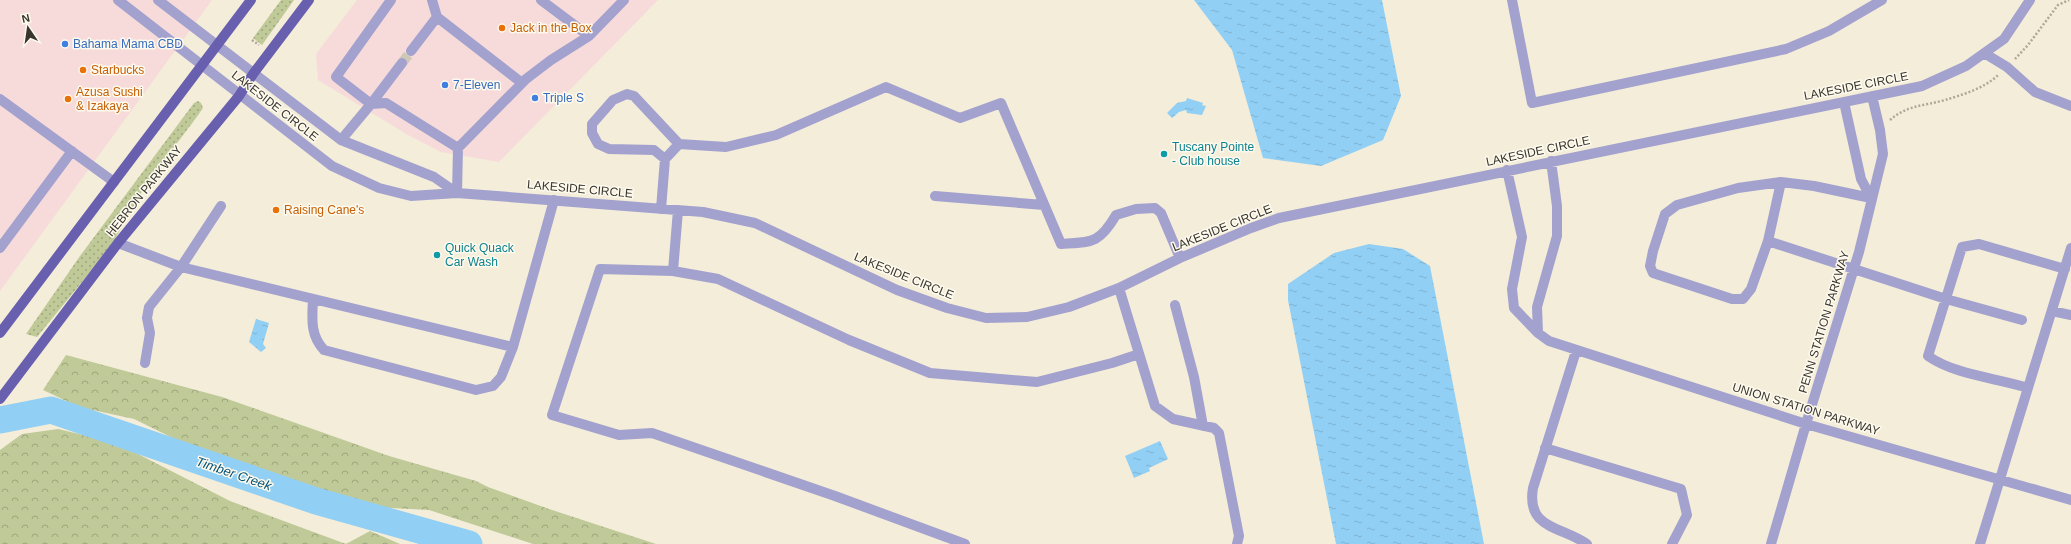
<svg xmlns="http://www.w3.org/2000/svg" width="2071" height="544" font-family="Arial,sans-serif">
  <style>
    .commercial { fill: #f6dbda }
    .grass { fill: url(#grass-dots) }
    .forest { fill: url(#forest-crowns) }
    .water { fill: url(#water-ripples) }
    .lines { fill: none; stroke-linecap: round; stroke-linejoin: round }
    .river { stroke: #91cff5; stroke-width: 27 }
    .minor-tunnel { stroke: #cec8b7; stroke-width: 10; stroke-dasharray: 10 5; stroke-linecap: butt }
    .path { stroke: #ada899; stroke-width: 2.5; stroke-dasharray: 2 2; stroke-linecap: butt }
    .minor { stroke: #a3a1ce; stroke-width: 10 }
    .major { stroke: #685fae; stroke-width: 10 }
    .food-dot { fill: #e8710a; stroke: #fefaee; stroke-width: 1.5 }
    .shop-dot { fill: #3f7fe0; stroke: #fefaee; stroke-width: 1.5 }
    .culture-dot { fill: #0f9aa8; stroke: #fefaee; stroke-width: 1.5 }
    .labels { text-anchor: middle; stroke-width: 3; stroke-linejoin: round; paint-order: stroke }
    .food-label { font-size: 12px; fill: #c56008; stroke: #fefaee; text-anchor: start }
    .shop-label { font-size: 12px; fill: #366cbe; stroke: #fefaee; text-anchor: start }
    .street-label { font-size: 12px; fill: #38352e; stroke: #fefaee }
    .culture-label { font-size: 12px; fill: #0d838f; stroke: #fefaee; text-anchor: start }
    .water-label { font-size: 13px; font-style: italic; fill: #005276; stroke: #fefaee }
  </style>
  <defs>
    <pattern id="grass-dots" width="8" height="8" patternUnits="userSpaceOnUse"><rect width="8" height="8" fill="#c0ca98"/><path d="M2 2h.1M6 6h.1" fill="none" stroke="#9da57c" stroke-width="1.8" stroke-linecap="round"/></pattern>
    <pattern id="forest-crowns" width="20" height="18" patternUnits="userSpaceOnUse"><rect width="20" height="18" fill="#c0ca98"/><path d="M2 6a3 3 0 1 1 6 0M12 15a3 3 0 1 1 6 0" fill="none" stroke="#9da57c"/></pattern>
    <pattern id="water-ripples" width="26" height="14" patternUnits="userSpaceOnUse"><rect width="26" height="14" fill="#91cff5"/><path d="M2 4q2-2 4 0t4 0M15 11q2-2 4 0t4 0" fill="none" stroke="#7eb2d2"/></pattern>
  </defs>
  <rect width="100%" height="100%" fill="#f3edd9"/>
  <path class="commercial" d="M 0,0 L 212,0 L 0,291 Z
    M 357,0 L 658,0 L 499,162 L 441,152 L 408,135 L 318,80 L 316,54 Z"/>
  <path class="grass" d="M 281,0 L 294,0 L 262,45 L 253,38 Z
    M 198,101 L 201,103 L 203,108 L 196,118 L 147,183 L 116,237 L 95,266 L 37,337 L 26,334 L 80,256 L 194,103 Z"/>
  <path class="forest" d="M 66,355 L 222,397 L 389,456 L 476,481 L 488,487 L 549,509 L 656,544 L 533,544 L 429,510 L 372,507 L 308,490 L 185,444 L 134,419 L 79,407 L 43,390 Z
    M 58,429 L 96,438 L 136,453 L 230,501 L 346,544 L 370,531 L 400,544 L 0,544 L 0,450 L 22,434 Z"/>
  <path class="water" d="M 1194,0 L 1382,0 L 1401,96 L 1383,140 L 1321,166 L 1263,158 L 1232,50 Z
    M 1187,98 L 1203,103 L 1202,105 L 1206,106 L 1202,115 L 1187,113 L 1186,110 L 1179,112 L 1172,118 L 1167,113 L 1177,103 L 1186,101 Z
    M 1369,244 L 1403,249 L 1430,266 L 1484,544 L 1336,544 L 1288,300 L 1288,284 L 1334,253 Z
    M 256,319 L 269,323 L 263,344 L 266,348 L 261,352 L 249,342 Z
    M 1160,441 L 1168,459 L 1149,468 L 1150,471 L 1134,478 L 1125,456 Z"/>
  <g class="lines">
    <path class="river" d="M 0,420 L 51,410 L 316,501 L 469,544"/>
    <path class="minor-tunnel" d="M 402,63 L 411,51"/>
    <path class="path" d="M 252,40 L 259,45
      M 2015,59 L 2028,45 L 2058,5 L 2069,0
      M 1890,120 C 1907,105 1924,106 1945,100 C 1962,95 1985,88 1998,75"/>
    <path class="minor" d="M 118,0 L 332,166 L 379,188 L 411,196 L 457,193 L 703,212 L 755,223 L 897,290 L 947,308 L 986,318 L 1027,317 L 1069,307 L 1119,288 L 1180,258 L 1251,228 L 1279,218 L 1922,86 L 1966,66 L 2004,39 L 2030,0
      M 158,0 L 341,140 L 434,177 L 457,193
      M 391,0 L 336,77 L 371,104 L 402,63
      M 432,0 L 437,17 L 522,83
      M 541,0 L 589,36 L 624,0
      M 1512,0 L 1532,103 L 1786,49 L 1829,31 L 1882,0
      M 411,51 L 437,17
      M 1984,53 L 2007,67 L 2035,92 L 2071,106
      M 0,99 L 114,182
      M 1844,102 L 1861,179 L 1871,198
      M 341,140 L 371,104 L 386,103 L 458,148 L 457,193
      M 458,148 L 526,79 L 551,60 L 589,36
      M 665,159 L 654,150 L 609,149 L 598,144 L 592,133 L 592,124 L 613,100 L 627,94 L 634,96 L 679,144 L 726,147 L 776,135 L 886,87 L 960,118 L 1001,103 L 1061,244 C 1092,242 1099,244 1116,215 L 1136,209 L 1155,208 L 1161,213 L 1180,258
      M 1507,170 L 1522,237 L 1512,289 L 1514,308 L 1538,333 L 1549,341 L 1806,424 L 2071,500
      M 1781,182 L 1768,241 L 1751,289 L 1743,299 L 1732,299 L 1653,273 L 1650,266 L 1653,251 L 1665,214 L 1677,205 L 1738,188 L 1781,182 L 1814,186 L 1871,198
      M 935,196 L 1044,205
      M 661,209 L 665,159 L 679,144
      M 1768,241 L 1946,299 L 2022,320
      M 118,243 L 181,267 L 513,347 L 554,200
      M 0,248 L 72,151
      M 673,271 L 678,210
      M 1119,288 L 1155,406 L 1173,419 L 1214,428 L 1219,433 L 1239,536 L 1237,544
      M 313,299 C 312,319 310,335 324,350 L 476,390 L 493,386 L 501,377 L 513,347
      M 1175,305 L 1194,377 L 1203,426
      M 2052,311 L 2071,315
      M 1538,333 L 1537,307 L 1557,236 L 1557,206 L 1551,161
      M 1576,351 L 1533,488 C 1526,529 1561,526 1587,544
      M 145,363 L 150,333 L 147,318 L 149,307 L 181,267 L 221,206
      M 2028,388 C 1997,378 1955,375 1928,356 L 1962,247 L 1979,244 L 2065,269
      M 1545,448 L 1681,489 L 1687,515 L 1672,544
      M 965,544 L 835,496 L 652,433 L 619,435 L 552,415 L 600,269 L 673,271 L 718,279 L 849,340 L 930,373 L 1037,382 L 1112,363 L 1139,354
      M 1771,544 L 1806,424 L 1859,252 L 1883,154 L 1880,130 L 1872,96
      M 1980,544 L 2071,248"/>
    <path class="major" d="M 0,333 L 251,0
      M 0,399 L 118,243 L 239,96 L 253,74 L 309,0"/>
  </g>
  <g class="food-dot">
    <circle cx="502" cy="28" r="4"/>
    <circle cx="83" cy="70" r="4"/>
    <circle cx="68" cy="99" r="4"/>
    <circle cx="276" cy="210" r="4"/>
  </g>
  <g class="shop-dot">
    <circle cx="65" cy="44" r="4"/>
    <circle cx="445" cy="85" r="4"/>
    <circle cx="535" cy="98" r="4"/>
  </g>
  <g class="culture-dot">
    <circle cx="1164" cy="154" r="4"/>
    <circle cx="437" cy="255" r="4"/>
  </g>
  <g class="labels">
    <g class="food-label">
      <text x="510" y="32">Jack in the Box</text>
      <text x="91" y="74">Starbucks</text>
      <text x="76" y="96">Azusa Sushi<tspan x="76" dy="14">&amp; Izakaya</tspan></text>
      <text x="284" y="214">Raising Cane's</text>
    </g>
    <g class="shop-label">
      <text x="73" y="48">Bahama Mama CBD</text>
      <text x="453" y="89">7-Eleven</text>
      <text x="543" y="102">Triple S</text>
    </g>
    <g class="street-label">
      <text transform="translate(1856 86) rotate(-11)" y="4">LAKESIDE CIRCLE</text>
      <text transform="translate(275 106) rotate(38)" y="4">LAKESIDE CIRCLE</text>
      <text transform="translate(1538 151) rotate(-12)" y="4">LAKESIDE CIRCLE</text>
      <text transform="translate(580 189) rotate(5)" y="4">LAKESIDE CIRCLE</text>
      <text transform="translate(144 191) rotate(-51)" y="4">HEBRON PARKWAY</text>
      <text transform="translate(1222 228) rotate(-22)" y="4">LAKESIDE CIRCLE</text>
      <text transform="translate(904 276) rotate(22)" y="4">LAKESIDE CIRCLE</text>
      <text transform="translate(1824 322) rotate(-73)" y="4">PENN STATION PARKWAY</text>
      <text transform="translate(1806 409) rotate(17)" y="4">UNION STATION PARKWAY</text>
    </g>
    <g class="culture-label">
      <text x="1172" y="151">Tuscany Pointe<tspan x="1172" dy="14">- Club house</tspan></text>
      <text x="445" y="252">Quick Quack<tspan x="445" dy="14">Car Wash</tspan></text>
    </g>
    <g class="water-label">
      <text transform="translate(234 473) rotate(19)" y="5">Timber Creek</text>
    </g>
  </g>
  <g transform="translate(28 28) rotate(347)" stroke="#fefaee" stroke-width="3" paint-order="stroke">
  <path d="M0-3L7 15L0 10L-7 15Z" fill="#38352e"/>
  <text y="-6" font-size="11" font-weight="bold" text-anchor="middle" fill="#38352e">N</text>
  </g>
</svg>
